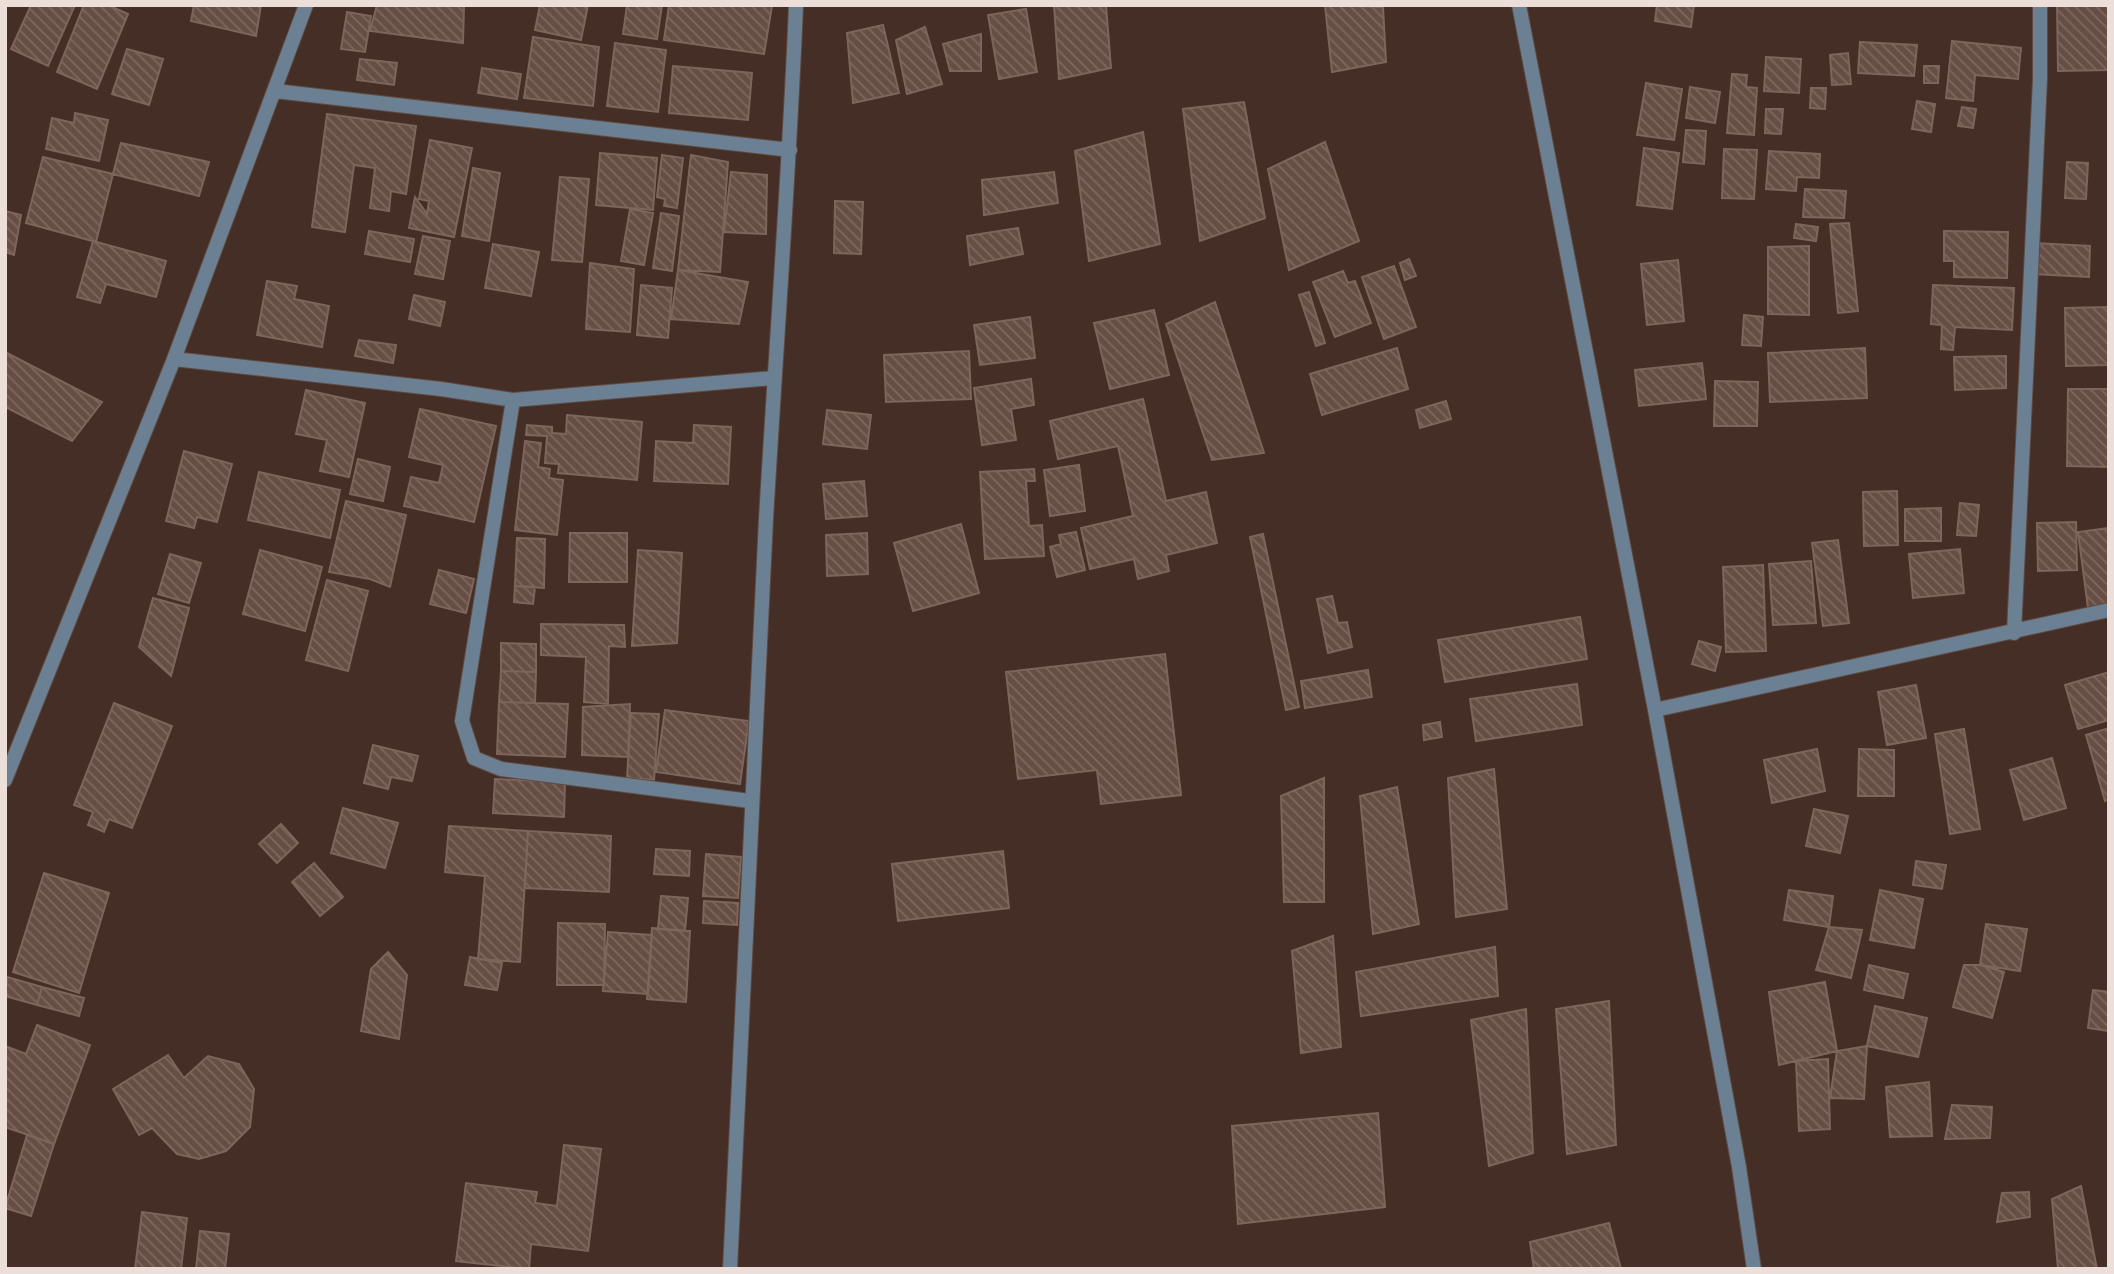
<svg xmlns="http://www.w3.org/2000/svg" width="2114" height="1274" font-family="Merriweather,serif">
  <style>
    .building { fill: url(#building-back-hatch); stroke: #7e655b; stroke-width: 2 }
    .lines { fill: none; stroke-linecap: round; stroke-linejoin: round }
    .minor-casing { stroke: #5f4a42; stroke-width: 16 }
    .minor { stroke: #6c8093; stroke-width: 14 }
  </style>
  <defs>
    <pattern id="building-back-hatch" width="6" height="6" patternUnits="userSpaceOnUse" patternTransform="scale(1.75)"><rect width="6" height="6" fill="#674e45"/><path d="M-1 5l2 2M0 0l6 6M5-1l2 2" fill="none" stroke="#7d675f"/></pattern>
  </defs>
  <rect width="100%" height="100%" fill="#442e25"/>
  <path class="building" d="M 31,5 L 75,5 L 48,66 L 11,49 Z
    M 84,5 L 108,5 L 128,14 L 97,89 L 57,72 Z
    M 194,5 L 261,5 L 256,36 L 191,21 Z
    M 377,5 L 464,5 L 463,43 L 370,31 Z
    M 540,5 L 588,5 L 581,40 L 535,30 Z
    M 627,5 L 662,5 L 657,39 L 623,34 Z
    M 669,5 L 772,6 L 764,54 L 664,40 Z
    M 1054,5 L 1106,5 L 1111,68 L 1059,79 Z
    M 1325,5 L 1383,7 L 1386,62 L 1332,72 Z
    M 1657,5 L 1694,5 L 1691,27 L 1655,21 Z
    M 2057,5 L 2108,5 L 2109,70 L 2058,71 Z
    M 1026,9 L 1037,72 L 999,79 L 988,15 Z
    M 347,12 L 371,16 L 365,52 L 341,49 Z
    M 883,25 L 899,93 L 853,103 L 847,33 Z
    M 925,27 L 942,84 L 907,94 L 896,40 Z
    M 981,34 L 981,71 L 950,71 L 943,44 Z
    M 533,37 L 599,47 L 593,106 L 524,98 Z
    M 1952,41 L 2021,48 L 2018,79 L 1975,75 L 1973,101 L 1946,98 Z
    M 1860,42 L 1917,45 L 1914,76 L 1858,73 Z
    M 615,43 L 666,50 L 658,112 L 607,106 Z
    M 127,49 L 163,59 L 149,105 L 112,94 Z
    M 1848,53 L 1851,84 L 1832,85 L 1830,55 Z
    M 1766,57 L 1801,59 L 1799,93 L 1764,91 Z
    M 360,59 L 397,63 L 394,85 L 357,80 Z
    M 673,66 L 752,73 L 748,120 L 669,113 Z
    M 1924,66 L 1939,66 L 1938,83 L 1924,83 Z
    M 482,68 L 521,74 L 517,99 L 478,93 Z
    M 1732,74 L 1747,75 L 1746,87 L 1757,88 L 1754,135 L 1727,133 Z
    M 1646,83 L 1682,89 L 1674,140 L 1637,135 Z
    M 1690,87 L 1720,92 L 1715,123 L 1686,118 Z
    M 1811,88 L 1826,88 L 1825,109 L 1810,108 Z
    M 1917,101 L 1935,104 L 1931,132 L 1912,129 Z
    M 1244,102 L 1265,218 L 1200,241 L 1183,109 Z
    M 1962,107 L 1976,109 L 1973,128 L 1958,126 Z
    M 1766,109 L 1783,109 L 1781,134 L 1765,133 Z
    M 75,113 L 108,120 L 99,161 L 46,149 L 52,118 L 74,123 Z
    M 327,114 L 416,126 L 406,194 L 391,191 L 389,211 L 370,208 L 375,168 L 354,165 L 345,232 L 312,227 Z
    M 1686,130 L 1706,131 L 1704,164 L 1683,162 Z
    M 1143,132 L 1160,244 L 1089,261 L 1075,151 Z
    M 430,140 L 472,148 L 454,237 L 409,228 L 415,197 L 427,214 L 429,201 L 419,199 Z
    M 1325,142 L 1359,241 L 1289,270 L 1268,169 Z
    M 121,143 L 209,162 L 199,196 L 113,174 Z
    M 1644,148 L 1679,153 L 1672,209 L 1637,205 Z
    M 1724,149 L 1757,150 L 1754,199 L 1722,198 Z
    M 1769,151 L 1820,154 L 1819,178 L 1797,177 L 1796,191 L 1766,189 Z
    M 600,153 L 657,158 L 653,210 L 596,205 Z
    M 662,155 L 683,158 L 677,208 L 664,206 L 665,199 L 657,197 Z
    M 691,155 L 728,162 L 720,272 L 678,270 Z
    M 43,157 L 113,174 L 96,242 L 26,223 Z
    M 2067,162 L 2088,163 L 2086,199 L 2065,198 Z
    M 473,168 L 500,173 L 489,241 L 462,236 Z
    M 731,172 L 767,175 L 766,234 L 724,232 Z
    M 1054,172 L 1058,203 L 984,215 L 982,180 Z
    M 560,177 L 589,179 L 582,262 L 552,260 Z
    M 1805,189 L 1846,191 L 1844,218 L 1803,217 Z
    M 835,201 L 863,202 L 861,254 L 834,253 Z
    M 630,209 L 653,213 L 644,265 L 621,261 Z
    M 5,211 L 21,215 L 14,255 L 5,252 Z
    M 661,213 L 679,216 L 672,271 L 653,268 Z
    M 1849,223 L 1858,311 L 1838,313 L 1830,224 Z
    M 1796,224 L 1818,227 L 1816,241 L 1794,238 Z
    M 1018,228 L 1023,254 L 970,265 L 967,236 Z
    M 369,231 L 414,239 L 410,262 L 365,254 Z
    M 1944,231 L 2008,232 L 2007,278 L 1954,277 L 1954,261 L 1944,261 Z
    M 423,236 L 450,241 L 443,279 L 415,274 Z
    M 93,241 L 166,261 L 156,297 L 106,284 L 100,303 L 77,297 Z
    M 2034,243 L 2090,246 L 2089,277 L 2032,274 Z
    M 493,244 L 539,252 L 531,296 L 485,288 Z
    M 1809,246 L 1809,315 L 1768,314 L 1768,247 Z
    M 1409,259 L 1416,276 L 1405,280 L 1400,263 Z
    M 1678,260 L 1684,321 L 1647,325 L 1641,264 Z
    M 590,263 L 634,269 L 630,332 L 586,329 Z
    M 1394,266 L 1416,327 L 1384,339 L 1362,277 Z
    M 678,270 L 748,282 L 739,324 L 671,319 Z
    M 1343,271 L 1348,283 L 1355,281 L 1371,323 L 1335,337 L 1313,282 Z
    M 267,281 L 297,286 L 294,299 L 329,306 L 322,347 L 257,335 Z
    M 641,285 L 672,288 L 668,338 L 637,335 Z
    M 1933,285 L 2014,288 L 2012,330 L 1955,327 L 1953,350 L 1941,349 L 1942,325 L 1931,324 Z
    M 1309,292 L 1325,343 L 1316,346 L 1299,295 Z
    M 414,295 L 445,302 L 440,326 L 409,319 Z
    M 1215,302 L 1264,453 L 1212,460 L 1166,324 Z
    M 2109,307 L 2109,365 L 2066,366 L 2065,308 Z
    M 1154,310 L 1169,375 L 1110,389 L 1094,323 Z
    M 1744,315 L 1763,317 L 1761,346 L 1742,345 Z
    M 1030,317 L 1035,358 L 980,365 L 974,325 Z
    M 359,340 L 396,345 L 393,363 L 355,356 Z
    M 1397,348 L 1408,389 L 1322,415 L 1310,374 Z
    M 1865,348 L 1867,398 L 1770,402 L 1768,353 Z
    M 969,351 L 971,399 L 886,402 L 884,355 Z
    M 5,352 L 102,402 L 72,441 L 5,407 Z
    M 2006,356 L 2006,388 L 1955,390 L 1954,357 Z
    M 1702,363 L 1706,399 L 1639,406 L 1635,370 Z
    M 1031,379 L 1034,405 L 1011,409 L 1016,440 L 982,445 L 974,388 Z
    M 1715,381 L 1758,382 L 1757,426 L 1714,426 Z
    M 2068,389 L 2109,389 L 2109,467 L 2067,466 Z
    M 306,390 L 365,403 L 349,477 L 320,471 L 327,440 L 296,434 Z
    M 1143,399 L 1166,501 L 1206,492 L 1217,543 L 1166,555 L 1169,571 L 1138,579 L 1134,559 L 1090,569 L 1081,528 L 1133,516 L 1118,446 L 1058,459 L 1050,421 Z
    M 1446,401 L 1451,419 L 1420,428 L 1416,410 Z
    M 420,409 L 496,426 L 474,522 L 404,506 L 411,477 L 439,483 L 443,465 L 409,457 Z
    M 827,410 L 871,415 L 867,449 L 823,444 Z
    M 567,415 L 642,422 L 637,480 L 558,473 L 559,464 L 545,463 L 547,436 L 526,435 L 527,425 L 552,427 L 552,433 L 566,434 Z
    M 694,425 L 731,427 L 728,484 L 654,481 L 656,441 L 693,443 Z
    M 525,441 L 541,443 L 538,467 L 550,469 L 549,478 L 563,480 L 557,535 L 515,530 Z
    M 184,451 L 232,464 L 217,522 L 197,517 L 194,528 L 166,521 Z
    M 358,459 L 390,467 L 383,501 L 350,494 Z
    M 1079,465 L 1085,511 L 1050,516 L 1044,470 Z
    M 1034,469 L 1035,481 L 1026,481 L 1029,526 L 1042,525 L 1044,556 L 985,559 L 980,472 Z
    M 259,472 L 340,490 L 330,538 L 248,520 Z
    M 864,481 L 867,516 L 826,519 L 823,484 Z
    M 1897,491 L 1898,545 L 1864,546 L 1863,492 Z
    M 346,501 L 406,515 L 390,587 L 370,579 L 329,572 Z
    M 1960,503 L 1979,505 L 1976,536 L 1957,535 Z
    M 1941,508 L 1941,541 L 1905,541 L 1905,509 Z
    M 2076,522 L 2077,570 L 2038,571 L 2037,523 Z
    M 961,524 L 979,593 L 913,611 L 894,543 Z
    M 2109,528 L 2109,605 L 2088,608 L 2078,532 Z
    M 1076,532 L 1085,570 L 1057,577 L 1050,547 L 1061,544 L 1059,535 Z
    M 570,533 L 627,533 L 627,582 L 569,582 Z
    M 867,533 L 868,574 L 827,576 L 826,535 Z
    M 1263,534 L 1299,707 L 1286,710 L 1250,537 Z
    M 517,538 L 545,539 L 544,588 L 515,586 Z
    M 1838,540 L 1849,623 L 1823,626 L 1812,543 Z
    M 1960,549 L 1964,593 L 1913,598 L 1909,554 Z
    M 260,550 L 322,567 L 305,631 L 243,614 Z
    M 638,550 L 682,553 L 677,643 L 632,646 Z
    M 170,554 L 201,563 L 189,603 L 158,594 Z
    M 1811,561 L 1816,623 L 1773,625 L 1769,564 Z
    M 1763,565 L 1766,651 L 1726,652 L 1723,567 Z
    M 439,570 L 474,579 L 466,613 L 430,604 Z
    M 327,580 L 368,591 L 348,671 L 306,660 Z
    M 515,586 L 535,587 L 533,604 L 514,602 Z
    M 1332,596 L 1338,623 L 1347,622 L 1352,647 L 1328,653 L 1317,599 Z
    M 153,598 L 189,608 L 171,676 L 139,647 Z
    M 1580,617 L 1587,659 L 1445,682 L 1438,640 Z
    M 541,624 L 624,625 L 625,647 L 609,646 L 608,704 L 584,702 L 586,657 L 541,655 Z
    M 1699,641 L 1721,647 L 1715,671 L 1692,664 Z
    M 501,643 L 536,644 L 536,672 L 501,671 Z
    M 1165,654 L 1181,795 L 1101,804 L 1097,770 L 1018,779 L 1006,672 Z
    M 1368,670 L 1372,697 L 1305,708 L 1301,681 Z
    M 501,671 L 536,672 L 535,703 L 499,702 Z
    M 2109,672 L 2109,720 L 2078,729 L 2065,685 Z
    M 1577,684 L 1582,725 L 1476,741 L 1470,699 Z
    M 1916,685 L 1926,738 L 1887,745 L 1878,692 Z
    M 499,702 L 568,704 L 565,757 L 497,754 Z
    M 114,703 L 172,726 L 132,828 L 109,819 L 104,832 L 88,825 L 93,812 L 74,805 Z
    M 630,704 L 628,757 L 582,755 L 583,707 Z
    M 665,710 L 749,721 L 740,784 L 656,772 Z
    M 631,713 L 659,714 L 654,780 L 627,778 Z
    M 1440,722 L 1442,737 L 1424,740 L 1423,725 Z
    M 2109,728 L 2109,799 L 2105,801 L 2086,735 Z
    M 1964,729 L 1980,829 L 1950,834 L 1935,734 Z
    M 373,745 L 418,756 L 412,781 L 391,777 L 388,789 L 364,783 Z
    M 1817,749 L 1825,791 L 1772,803 L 1764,760 Z
    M 1859,749 L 1894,750 L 1894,796 L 1858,796 Z
    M 2052,758 L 2066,808 L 2024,820 L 2010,770 Z
    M 1494,769 L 1507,909 L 1456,917 L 1448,778 Z
    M 1324,778 L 1324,902 L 1284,902 L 1281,796 Z
    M 495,779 L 565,782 L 564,817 L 493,813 Z
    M 1397,787 L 1419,924 L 1373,934 L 1360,796 Z
    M 343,808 L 398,823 L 385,868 L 331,853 Z
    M 1814,809 L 1848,816 L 1840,853 L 1806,846 Z
    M 281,824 L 298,843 L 277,863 L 259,844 Z
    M 449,826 L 528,831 L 520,962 L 478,959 L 485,876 L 445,872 Z
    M 528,831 L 611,836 L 609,892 L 525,888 Z
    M 656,849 L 690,851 L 689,876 L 654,874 Z
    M 1003,851 L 1009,908 L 898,921 L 892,864 Z
    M 706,854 L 741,857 L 738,898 L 703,896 Z
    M 1916,861 L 1946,865 L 1942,889 L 1913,885 Z
    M 314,863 L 343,897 L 320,916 L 292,882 Z
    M 44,873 L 109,893 L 79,993 L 13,972 Z
    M 1789,890 L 1833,896 L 1829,927 L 1784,920 Z
    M 1880,890 L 1923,899 L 1914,948 L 1870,940 Z
    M 661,896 L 688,898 L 685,931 L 658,929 Z
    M 704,901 L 738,903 L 737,925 L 703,923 Z
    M 558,923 L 605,924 L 604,985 L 557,985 Z
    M 1986,924 L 2027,929 L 2020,971 L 1980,965 Z
    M 1829,927 L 1862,930 L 1851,978 L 1816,970 Z
    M 652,928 L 690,931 L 686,1002 L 647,999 Z
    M 608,932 L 652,935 L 648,994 L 603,991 Z
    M 1333,936 L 1341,1047 L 1301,1053 L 1292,951 Z
    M 1495,947 L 1498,996 L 1361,1016 L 1356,972 Z
    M 388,952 L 407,975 L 399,1039 L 361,1031 L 371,969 Z
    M 470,957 L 502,963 L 497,990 L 465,985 Z
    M 1869,965 L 1908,974 L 1903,998 L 1864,990 Z
    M 1964,965 L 1980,965 L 2004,972 L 1992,1018 L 1953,1007 Z
    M 7,977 L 42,987 L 37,1005 L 5,996 Z
    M 1825,982 L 1837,1051 L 1779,1065 L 1769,992 Z
    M 42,987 L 84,998 L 79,1016 L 37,1005 Z
    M 2093,990 L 2109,992 L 2109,1031 L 2088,1028 Z
    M 1609,1001 L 1616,1145 L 1567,1154 L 1556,1009 Z
    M 1875,1006 L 1927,1018 L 1918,1057 L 1867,1046 Z
    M 1526,1009 L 1533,1153 L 1489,1166 L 1471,1020 Z
    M 37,1025 L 90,1045 L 54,1144 L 5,1127 L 5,1046 L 26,1054 Z
    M 1867,1046 L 1864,1099 L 1830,1098 L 1837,1051 Z
    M 168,1055 L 184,1078 L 208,1056 L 239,1064 L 254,1089 L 250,1127 L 226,1151 L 199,1159 L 177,1154 L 152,1128 L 139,1135 L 113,1089 Z
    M 1828,1059 L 1830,1129 L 1799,1131 L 1796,1061 Z
    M 1929,1082 L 1932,1136 L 1890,1137 L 1886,1087 Z
    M 1952,1105 L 1992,1107 L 1990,1138 L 1945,1139 Z
    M 1378,1113 L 1385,1207 L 1238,1224 L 1232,1126 Z
    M 27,1135 L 54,1144 L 31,1216 L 5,1208 Z
    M 564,1145 L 601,1149 L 588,1251 L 531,1244 L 529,1269 L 456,1261 L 466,1183 L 537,1192 L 535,1203 L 557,1206 Z
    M 2081,1186 L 2097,1269 L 2058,1269 L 2052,1199 Z
    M 2029,1192 L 2030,1217 L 1997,1222 L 2002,1193 Z
    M 142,1212 L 187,1218 L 181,1269 L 135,1269 Z
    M 1609,1223 L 1621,1269 L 1534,1269 L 1530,1242 Z
    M 200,1231 L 229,1234 L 225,1269 L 196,1269 Z"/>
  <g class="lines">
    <g class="minor-casing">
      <path id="minor" d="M 1519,5 L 1655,710 L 1739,1167 L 1754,1269
        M 275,91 L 790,150
        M 174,359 L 441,389 L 513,400 L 774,378
        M 513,400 L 462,721 L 474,758 L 501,769 L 750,801
        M 2014,633 L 2040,79 L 2040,5
        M 1655,710 L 2109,610
        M 5,780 L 174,359 L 306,5
        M 730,1269 C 741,1019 752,769 766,519 C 776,348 789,177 796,5"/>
    </g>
    <use href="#minor" class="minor"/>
  </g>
  <rect width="2114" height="1274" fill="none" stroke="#ecded8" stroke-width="14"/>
</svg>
